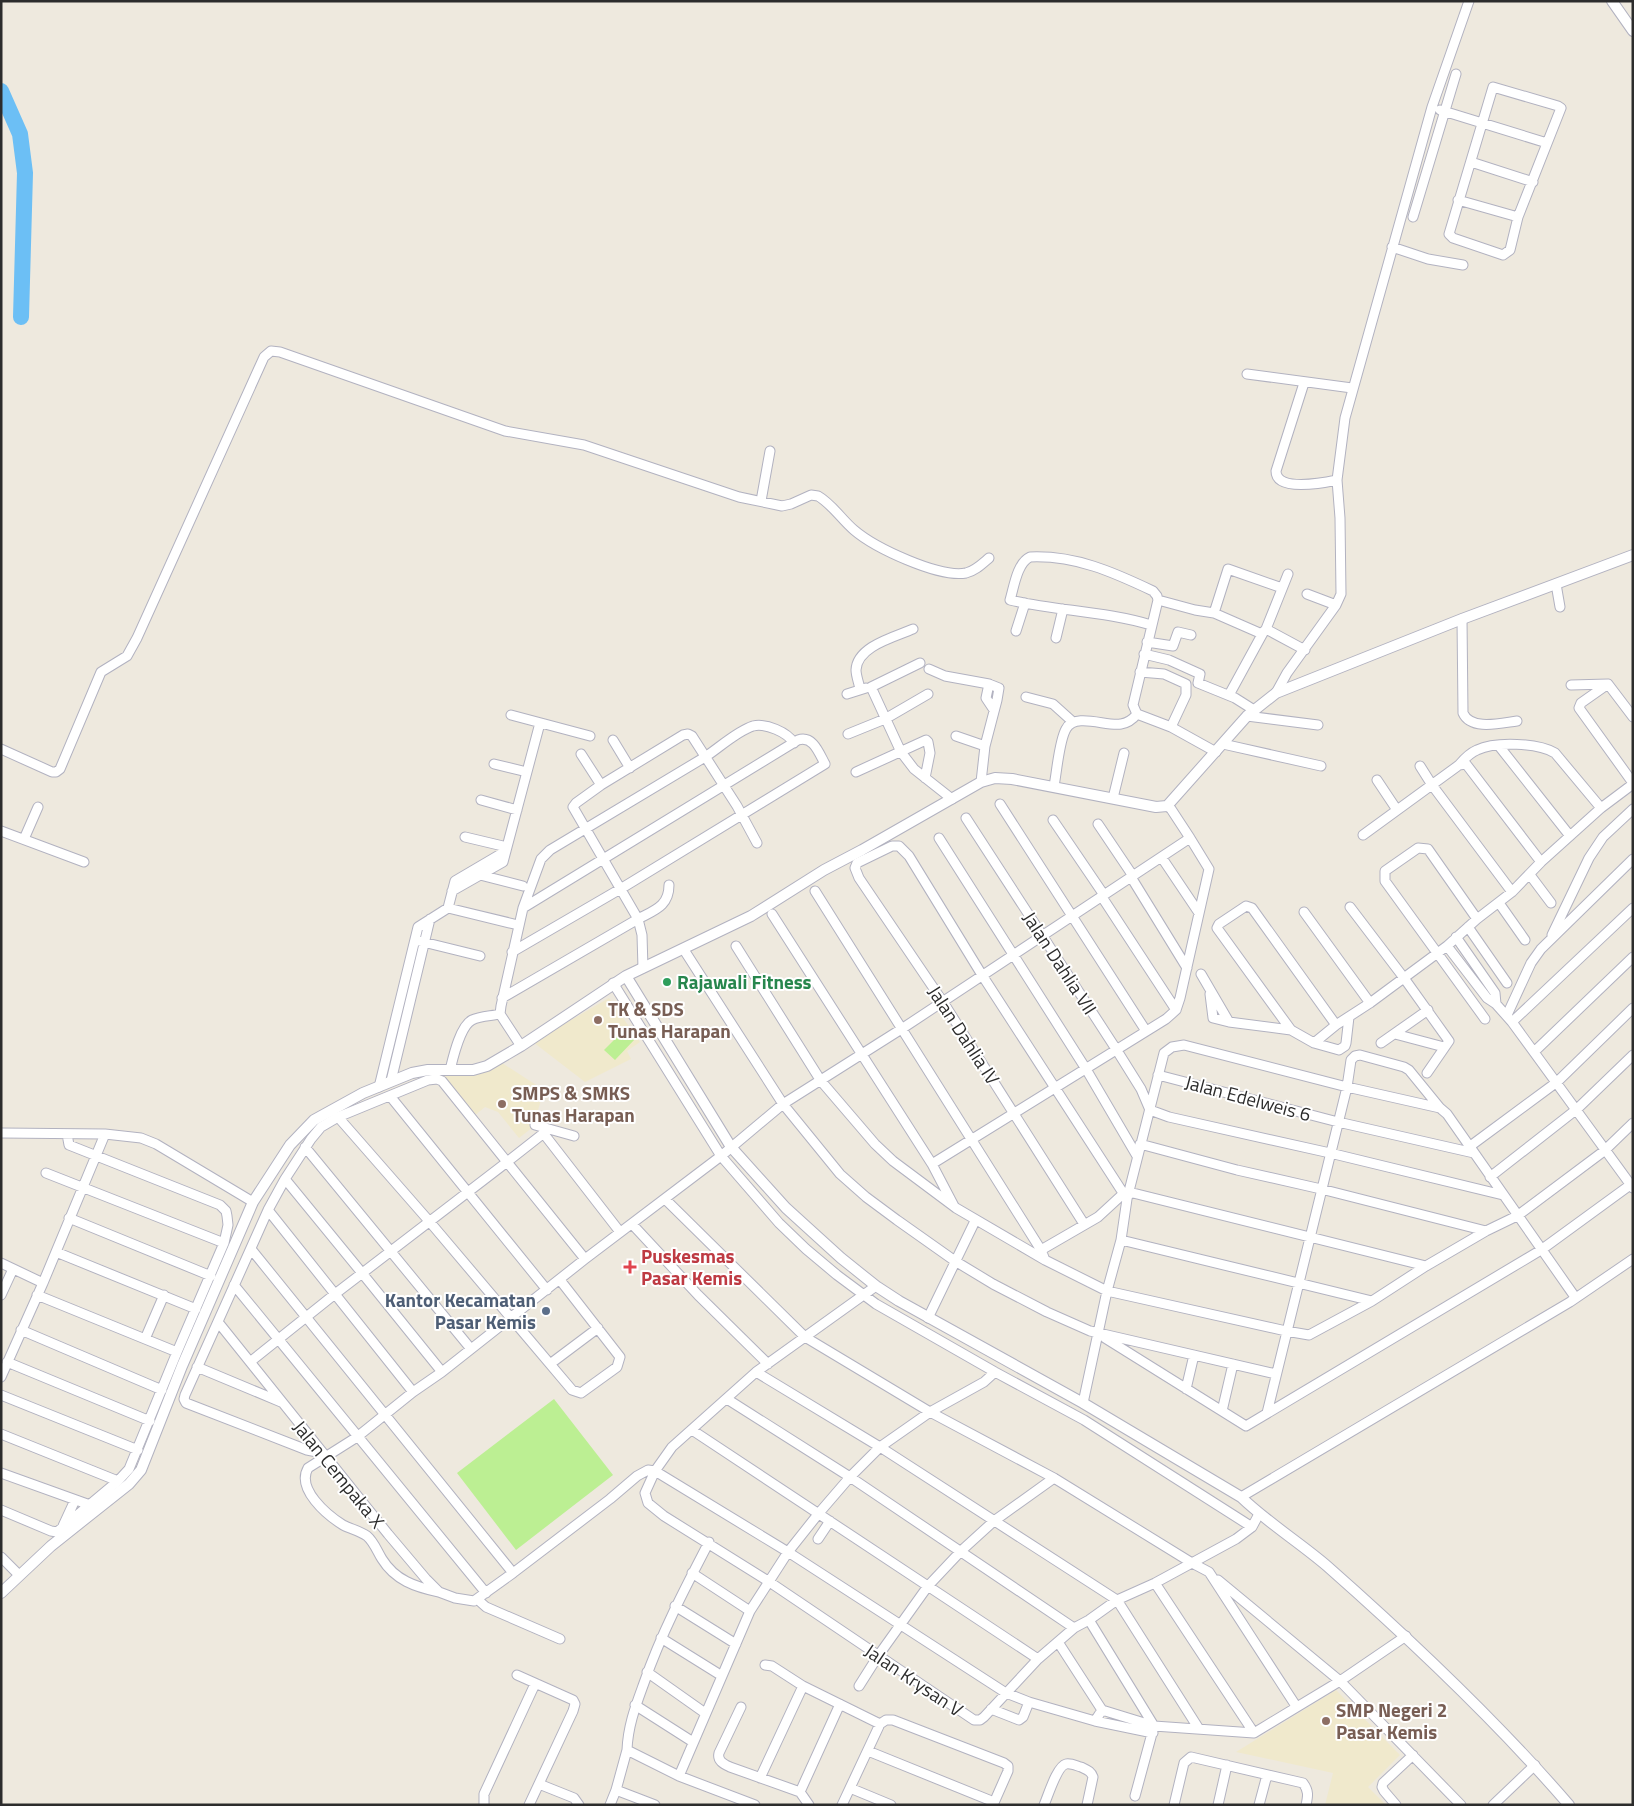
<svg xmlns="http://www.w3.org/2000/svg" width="1634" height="1806" font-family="'Titillium Web',sans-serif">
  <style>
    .education { fill: #f0e9cc }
    .pitch { fill: #bcef93 }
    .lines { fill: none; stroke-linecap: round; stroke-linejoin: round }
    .river { stroke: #6cbff5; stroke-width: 16 }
    .minor-casing { stroke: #b2b2c0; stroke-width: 11 }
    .tertiary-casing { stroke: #b2b2c0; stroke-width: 12 }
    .minor { stroke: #fff; stroke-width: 9 }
    .tertiary { stroke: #fff; stroke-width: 10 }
    .leisure-dot { fill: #2e9e5b; stroke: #fff; stroke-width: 2 }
    .education-dot { fill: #8d6e63; stroke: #fff; stroke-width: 2 }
    .health-dot { fill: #e0444e; stroke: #fff; stroke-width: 2 }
    .service-dot { fill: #5c6f8a; stroke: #fff; stroke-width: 2 }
    .labels { text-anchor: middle; stroke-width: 4; stroke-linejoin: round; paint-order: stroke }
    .street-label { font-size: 19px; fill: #2c2c2c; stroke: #fff }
    .leisure-label { font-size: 19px; font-weight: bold; fill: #27864d; stroke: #fff; text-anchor: start }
    .education-label { font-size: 19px; font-weight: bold; fill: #785e54; stroke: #fff; text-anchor: start }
    .health-label { font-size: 19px; font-weight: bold; fill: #be3a42; stroke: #fff; text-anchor: start }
    .service-label { font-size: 19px; font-weight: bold; fill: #4e5e75; stroke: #fff; text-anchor: end }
  </style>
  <rect width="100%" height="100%" fill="#eee9de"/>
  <path class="education" d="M 609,998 L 640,1042 L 627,1051 L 631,1059 L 585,1082 L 533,1042 Z
    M 502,1063 L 544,1090 L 533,1127 L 519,1138 L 498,1112 L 485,1107 L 474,1116 L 443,1074 L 478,1074 Z
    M 1336,1690 L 1400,1755 L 1368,1787 L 1386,1805 L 1325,1805 L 1333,1773 L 1236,1752 Z"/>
  <path class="pitch" d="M 625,1029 L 635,1039 L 615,1060 L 604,1050 Z
    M 554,1399 L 613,1475 L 516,1550 L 457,1473 Z"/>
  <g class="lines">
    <path class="river" d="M 1,91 L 20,134 L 25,173 L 21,317"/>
    <g class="minor-casing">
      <path id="minor" d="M 1493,87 L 1558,106 L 1561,108 L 1518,217 L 1510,250 L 1503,255 L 1453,238 L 1449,234 Z
        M 1440,110 L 1547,143
        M 1471,162 L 1533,182
        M 1458,200 L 1518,217
        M 1413,217 L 1456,74
        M 1392,247 L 1428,259 L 1463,265
        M 1247,374 L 1352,388
        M 1304,383 L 1276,471 C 1276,492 1323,483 1337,480
        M 761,501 L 770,451
        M 1288,574 L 1266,629 L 1305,650
        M 1556,584 L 1560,607
        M 1307,594 L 1336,605
        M 1158,600 L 1195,610 L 1214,613 L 1262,634
        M 1214,613 L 1228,569 L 1282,588
        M 1462,619 L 1463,713 C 1471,731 1501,723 1517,721
        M 1151,625 C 1105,611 1056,611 1010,600 C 1014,587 1017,563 1030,557 C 1075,555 1113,572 1153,591 L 1157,596 L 1158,600 L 1133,705 L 1137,714 L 1171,727 L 1216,752
        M 1016,631 L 1025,603
        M 1056,638 L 1063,609
        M 1147,642 L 1173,646 L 1178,632 L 1191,635
        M 1144,654 L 1169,660 L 1200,674 L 1198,683 L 1235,698 L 1254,710
        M 920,663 L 871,687 L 901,752 L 914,769 L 952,799
        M 929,669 L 945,676 L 989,684 L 999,688 L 997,700 L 985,746 L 956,736
        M 1140,672 L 1164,674 L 1186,684 L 1186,695 L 1171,727
        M 989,684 L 986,698 L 994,710
        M 1608,684 L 1581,703 L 1579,708 L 1633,783
        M 1608,684 L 1633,717
        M 1571,685 L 1608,684
        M 860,689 C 859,683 856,676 856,670 C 857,646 895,637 913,629
        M 1276,693 L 1287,673 L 1336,605 L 1341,594 L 1340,518 L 1337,480 L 1345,418 L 1432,107 L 1469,1
        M 847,694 L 866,688
        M 1229,695 L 1264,631
        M 1026,697 L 1053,704 L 1073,722
        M 511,715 L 590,736
        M 1247,716 L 1318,725
        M 848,734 L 885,719 L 928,694
        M 613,740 L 630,768
        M 1223,744 L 1321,766
        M 1499,746 L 1570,836
        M 1,749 L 52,772 L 56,772 L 60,769 L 101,672 L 127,656 L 137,638 L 264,357 L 271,351 L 280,352 L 505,431 L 584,445 L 739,497 L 782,506 L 791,504 L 811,495 L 818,496 C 832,504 842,520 854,530 C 875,548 939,578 966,573 C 975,571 982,564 989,558
        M 581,754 L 601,785
        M 494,764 L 527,772
        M 1459,765 C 1464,759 1470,753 1477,750 C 1496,741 1538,743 1555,753 L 1601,808
        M 1420,766 L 1432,785 L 1512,892
        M 856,772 L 926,740 L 928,742 L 930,753 L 925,778
        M 1377,780 L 1397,810
        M 981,782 L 985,746
        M 1054,786 C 1057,771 1059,741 1066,729 C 1075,712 1107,727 1121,724 C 1128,723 1133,719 1137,714
        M 1113,798 L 1124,753
        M 481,800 L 517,810
        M 1000,804 L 1146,1031
        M 966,818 L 1116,1049 L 1141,1089 L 1150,1110 L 1169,1117 L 1330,1153 L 1503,1195
        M 1053,820 L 1104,895
        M 1098,824 L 1133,876
        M 1,831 L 84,862
        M 1363,835 L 1459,765 L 1466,764 L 1541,862
        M 465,837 L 507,847
        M 939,838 L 1086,1069 L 1137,1156
        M 24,839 L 38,807
        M 1162,858 L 1199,913
        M 480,875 L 523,886
        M 1530,875 L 1551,903
        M 1131,877 L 1187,968
        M 669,885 C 669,906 655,910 638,919 L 573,807 L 576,803 L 601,785 L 683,735 L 688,734 L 692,736 L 737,806 L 757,843
        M 452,891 L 503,862 L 540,723
        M 815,891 L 1041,1250 L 1045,1260
        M 1499,903 L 1525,940
        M 1350,907 L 1404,978 L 1449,1041 L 1427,1073
        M 448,908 L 455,881 L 506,851
        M 1304,912 L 1370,1003
        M 772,914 L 932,1164 L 1166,1019 L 1176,1010 L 1102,897
        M 1477,919 L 1428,849 L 1418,848 L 1385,871 L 1385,881 L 1485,1019
        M 1468,927 L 1507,983
        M 1552,935 L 1589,858 L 1603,837 L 1633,809
        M 1456,937 L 1495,993 L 1496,1004
        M 419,941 L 480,956
        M 736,946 L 821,1081 L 875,1144 L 893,1161 L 956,1208 L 1045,1260 L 1107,1291 L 1286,1331 L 1309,1335 L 1372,1301
        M 1447,946 L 1487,998 L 1496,1004 L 1512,1022 L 1633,1188
        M 512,952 L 622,888 L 825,764 C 819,753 813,735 798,740 L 523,908
        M 686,953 L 783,1104 L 840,1174 L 866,1197 L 897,1220 L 955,1261 L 993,1284 L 1047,1312 L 1090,1331 L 1276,1374
        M 1201,974 L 1229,1022 L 1291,1030 L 1314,1043 L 1339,1050 L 1345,1046 L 1346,1043 L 1349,1017
        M 613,983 L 721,1156 L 779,1223 L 806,1249 L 837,1275 L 876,1304 L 995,1372 L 1084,1420 L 1252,1527
        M 1210,994 L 1213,1018 L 1229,1022
        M 502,998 L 638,919 L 642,935 L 643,968
        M 1176,1010 L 1180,998 L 1209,869 L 1190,838
        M 1507,1015 L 1531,963 L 1541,949 L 1633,859
        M 1512,1022 L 1633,908
        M 1291,1030 L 1217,928 L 1219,924 L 1246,906 L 1252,908 L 1336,1025
        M 1395,1034 L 1444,1047
        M 1314,1043 L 1336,1025 L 1370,1003 L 1447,946 L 1477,919 L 1512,892 L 1541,862 L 1601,808 L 1633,784
        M 1381,1043 L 1428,1010
        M 521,1046 L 500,1014 L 501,1006 L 523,908 L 541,859 L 550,850 C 602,819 654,788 705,757 C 719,748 737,731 753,726 C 766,723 787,732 794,743
        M 1534,1052 L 1633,957
        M 450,1070 C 453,1058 460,1026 472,1020 C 480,1016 492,1016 500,1014
        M 1158,1075 L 1338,1122 L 1474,1153
        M 391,1081 L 430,919
        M 379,1087 L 418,927 L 448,908 L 514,924
        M 390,1096 L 547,1290
        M 338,1117 L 429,1221 L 572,1390 L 581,1393 L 617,1367 L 620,1357 L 560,1280
        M 535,1125 L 549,1129
        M 1,1133 L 105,1134 L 141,1138 L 156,1144 L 253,1202
        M 544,1134 L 620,1232
        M 574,1136 L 549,1129 L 507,1162 L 585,1259
        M 1140,1144 L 1237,1170 L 1321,1189 L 1486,1231
        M 305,1147 L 471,1349
        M 1469,1147 L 1557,1082 L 1633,1008
        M 932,1164 L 954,1206
        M 46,1173 L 224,1243
        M 1490,1177 L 1577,1109 L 1633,1055
        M 285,1179 L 362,1273 L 442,1372
        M 1129,1192 L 1426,1266
        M 665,1199 L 805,1337 L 930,1412 L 1054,1478 L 1192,1563 L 1209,1572 L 1296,1706
        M 268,1210 L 413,1392
        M 69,1218 L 211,1276
        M 632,1224 L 698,1295 L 768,1364
        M 1084,1224 L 943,1002 L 859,878 L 855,868 L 857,863 L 892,846 L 899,846 L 909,856 L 982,975 L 1127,1199
        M 1121,1240 L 1372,1301 L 1426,1266 L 1486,1231 L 1517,1216 L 1604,1151 L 1633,1123
        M 1041,1250 L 1098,1217 L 1123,1194
        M 56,1252 L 196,1309
        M 1,1263 L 43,1283
        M 234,1285 L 486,1593
        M 876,1286 L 756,1372 L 672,1447 L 655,1471 L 645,1493 L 648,1503 L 664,1516 L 768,1581 L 974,1720 L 980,1720 L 984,1717 L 1038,1659 L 1074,1628 L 1089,1620 L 1117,1600 L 1155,1583 L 1236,1539 L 1252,1527 L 1259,1514
        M 1,1295 L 13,1269
        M 37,1295 L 177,1352
        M 928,1318 L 975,1221
        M 218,1322 L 388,1534 L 426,1579 L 439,1592 L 455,1598 L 474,1601 L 513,1573 L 251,1249
        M 21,1330 L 162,1390
        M 1105,1338 L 1246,1426 L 1541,1250 L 1633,1183
        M 145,1339 L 164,1295
        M 7,1362 L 150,1421
        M 250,1362 L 335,1294 L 507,1162 L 442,1081 L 437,1079 L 428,1080 L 338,1117 L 321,1127 L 311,1139 L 285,1179 L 268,1210 L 185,1395 L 184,1399 L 186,1403 L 307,1450 L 322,1453
        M 550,1364 L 598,1328
        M 197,1367 L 281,1402
        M 756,1372 L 880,1447 L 1117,1600 L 1199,1729
        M 1,1377 L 43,1283 L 105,1134
        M 1186,1389 L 1194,1355
        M 1,1395 L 138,1450
        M 727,1399 L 850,1477 L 1074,1628
        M 1083,1403 L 1107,1291 L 1121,1240 L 1127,1199 L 1164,1053 L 1172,1047 L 1184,1045 L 1347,1087 L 1440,1108
        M 1222,1411 L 1233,1364
        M 1267,1413 L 1347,1087 L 1351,1060 L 1355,1056 L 1360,1055 L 1404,1067 L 1409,1070 L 1440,1108 L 1447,1114 L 1575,1297
        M 692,1430 L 1038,1659
        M 1,1434 L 118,1481
        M 1,1473 L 90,1505
        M 1241,1497 L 1570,1302 L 1633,1259
        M 1,1510 L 51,1531 L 57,1532 L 118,1481 L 129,1469 L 177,1352 L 224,1243 L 228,1225 L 227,1216 L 226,1211 L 220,1205 L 69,1145 L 67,1134
        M 63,1526 L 75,1500
        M 818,1539 L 830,1521
        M 1,1557 L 19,1575
        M 513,1573 L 610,1499 L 637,1476 L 648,1470 L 655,1471 L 788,1552 L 1006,1693 L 1029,1702 L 1095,1721 L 1102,1710
        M 692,1573 L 750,1611
        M 1218,1580 L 1340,1681 L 1461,1805
        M 1155,1583 L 1254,1733
        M 439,1592 C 415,1587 395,1580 382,1559 C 377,1551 374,1542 367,1536 C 360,1531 351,1529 343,1525 C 327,1515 296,1489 308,1468 L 357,1437 L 413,1392 L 442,1372 L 585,1259 L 721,1156 L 783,1104 L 903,1028 L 1190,838 L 1171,809 L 1167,806
        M 477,1599 L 486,1607 L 560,1639
        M 675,1606 L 736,1644
        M 1089,1620 L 1154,1726
        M 661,1638 L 722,1676
        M 1058,1642 L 1102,1710
        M 765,1665 L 772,1666 L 803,1686 L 880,1724
        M 647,1672 L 705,1713
        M 517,1675 L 573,1700 L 575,1704 L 573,1711 L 529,1805
        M 859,1686 L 878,1656 L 928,1586 L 961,1551 L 994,1521 L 1054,1478
        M 635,1705 L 693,1742
        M 741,1707 L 719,1753 C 717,1761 724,1764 730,1767 L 800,1792 L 809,1805
        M 991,1709 L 1019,1720 L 1023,1717 L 1029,1702
        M 1102,1710 L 1154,1726 L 1254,1733 L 1340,1681 L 1406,1636
        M 1095,1721 L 1153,1733
        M 627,1750 C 628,1725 636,1705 644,1683 C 661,1634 685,1588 709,1542
        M 868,1751 L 994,1802
        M 679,1776 L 750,1611 L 788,1552 L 819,1513 L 850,1477 L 880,1447 L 930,1412 L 984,1382 L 995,1372
        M 760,1778 L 803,1686
        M 539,1784 L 574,1798 L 579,1805
        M 850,1788 L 891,1805
        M 616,1790 L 655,1805
        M 800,1792 L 840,1704
        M 1135,1796 L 1154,1726
        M 484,1805 L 484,1794 L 535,1684
        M 610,1805 L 616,1790 L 627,1750 L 679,1776 L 755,1805
        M 842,1805 L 880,1724 L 886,1720 L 893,1720 L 1004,1763 L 1008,1766 L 1008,1771 L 993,1805
        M 1044,1805 C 1048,1796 1057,1766 1066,1764 C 1071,1763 1077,1766 1081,1767 C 1087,1770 1091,1771 1093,1777 L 1087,1805
        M 1174,1805 L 1184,1763 L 1191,1757 L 1303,1783 C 1309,1791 1308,1796 1306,1805
        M 1218,1805 L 1227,1765
        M 1259,1805 L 1267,1775
        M 1396,1805 L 1384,1791 L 1382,1787 L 1383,1783 L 1413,1755
        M 1493,1805 L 1535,1765"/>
    </g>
    <g class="tertiary-casing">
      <path id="tertiary" d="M 1612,1 L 1633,31
        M 626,976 L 731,1147 L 786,1208 L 841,1258 L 876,1286 L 899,1301 L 1083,1403 L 1241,1497 C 1268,1523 1299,1542 1327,1566 C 1412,1641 1495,1719 1569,1805
        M 1,1593 L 51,1546 L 129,1484 L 141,1470 L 182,1366 L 253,1202 L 290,1145 L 314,1120 L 363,1093 L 412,1073 L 428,1070 L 473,1070 L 487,1066 L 521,1046 L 626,976 L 751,916 L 824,870 L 862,850 L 981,782 L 995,778 L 1012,779 L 1156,807 L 1167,806 L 1247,716 L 1276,693 L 1462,619 L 1633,555"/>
    </g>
    <use href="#minor" class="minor"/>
    <use href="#tertiary" class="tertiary"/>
  </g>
  <circle class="leisure-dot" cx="667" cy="982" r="5"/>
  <g class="education-dot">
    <circle cx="598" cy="1020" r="5"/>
    <circle cx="502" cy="1104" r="5"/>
    <circle cx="1326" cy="1721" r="5"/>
  </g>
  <path class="health-dot" d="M627.5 1259.5h5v5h5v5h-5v5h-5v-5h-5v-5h5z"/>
  <circle class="service-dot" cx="546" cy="1311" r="5"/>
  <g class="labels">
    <g class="street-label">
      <text transform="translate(1060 963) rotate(57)" y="7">Jalan Dahlia VII</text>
      <text transform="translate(964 1035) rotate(57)" y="7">Jalan Dahlia IV</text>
      <text transform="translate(1248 1098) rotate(15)" y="7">Jalan Edelweis 6</text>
      <text transform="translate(339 1474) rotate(51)" y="7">Jalan Cempaka X</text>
      <text transform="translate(914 1680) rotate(34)" y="7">Jalan Krysan V</text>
    </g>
    <g class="leisure-label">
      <text x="677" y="989">Rajawali Fitness</text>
    </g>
    <g class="education-label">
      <text x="608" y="1016">TK &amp; SDS<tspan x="608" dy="22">Tunas Harapan</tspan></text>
      <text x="512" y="1100">SMPS &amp; SMKS<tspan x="512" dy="22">Tunas Harapan</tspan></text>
      <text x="1336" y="1717">SMP Negeri 2<tspan x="1336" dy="22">Pasar Kemis</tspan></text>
    </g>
    <g class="health-label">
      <text x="641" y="1263">Puskesmas<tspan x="641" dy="22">Pasar Kemis</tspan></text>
    </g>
    <g class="service-label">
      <text x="536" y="1307">Kantor Kecamatan<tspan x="536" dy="22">Pasar Kemis</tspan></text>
    </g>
  </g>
  <rect width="1634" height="1806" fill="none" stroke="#2c2c2c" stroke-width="5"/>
</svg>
